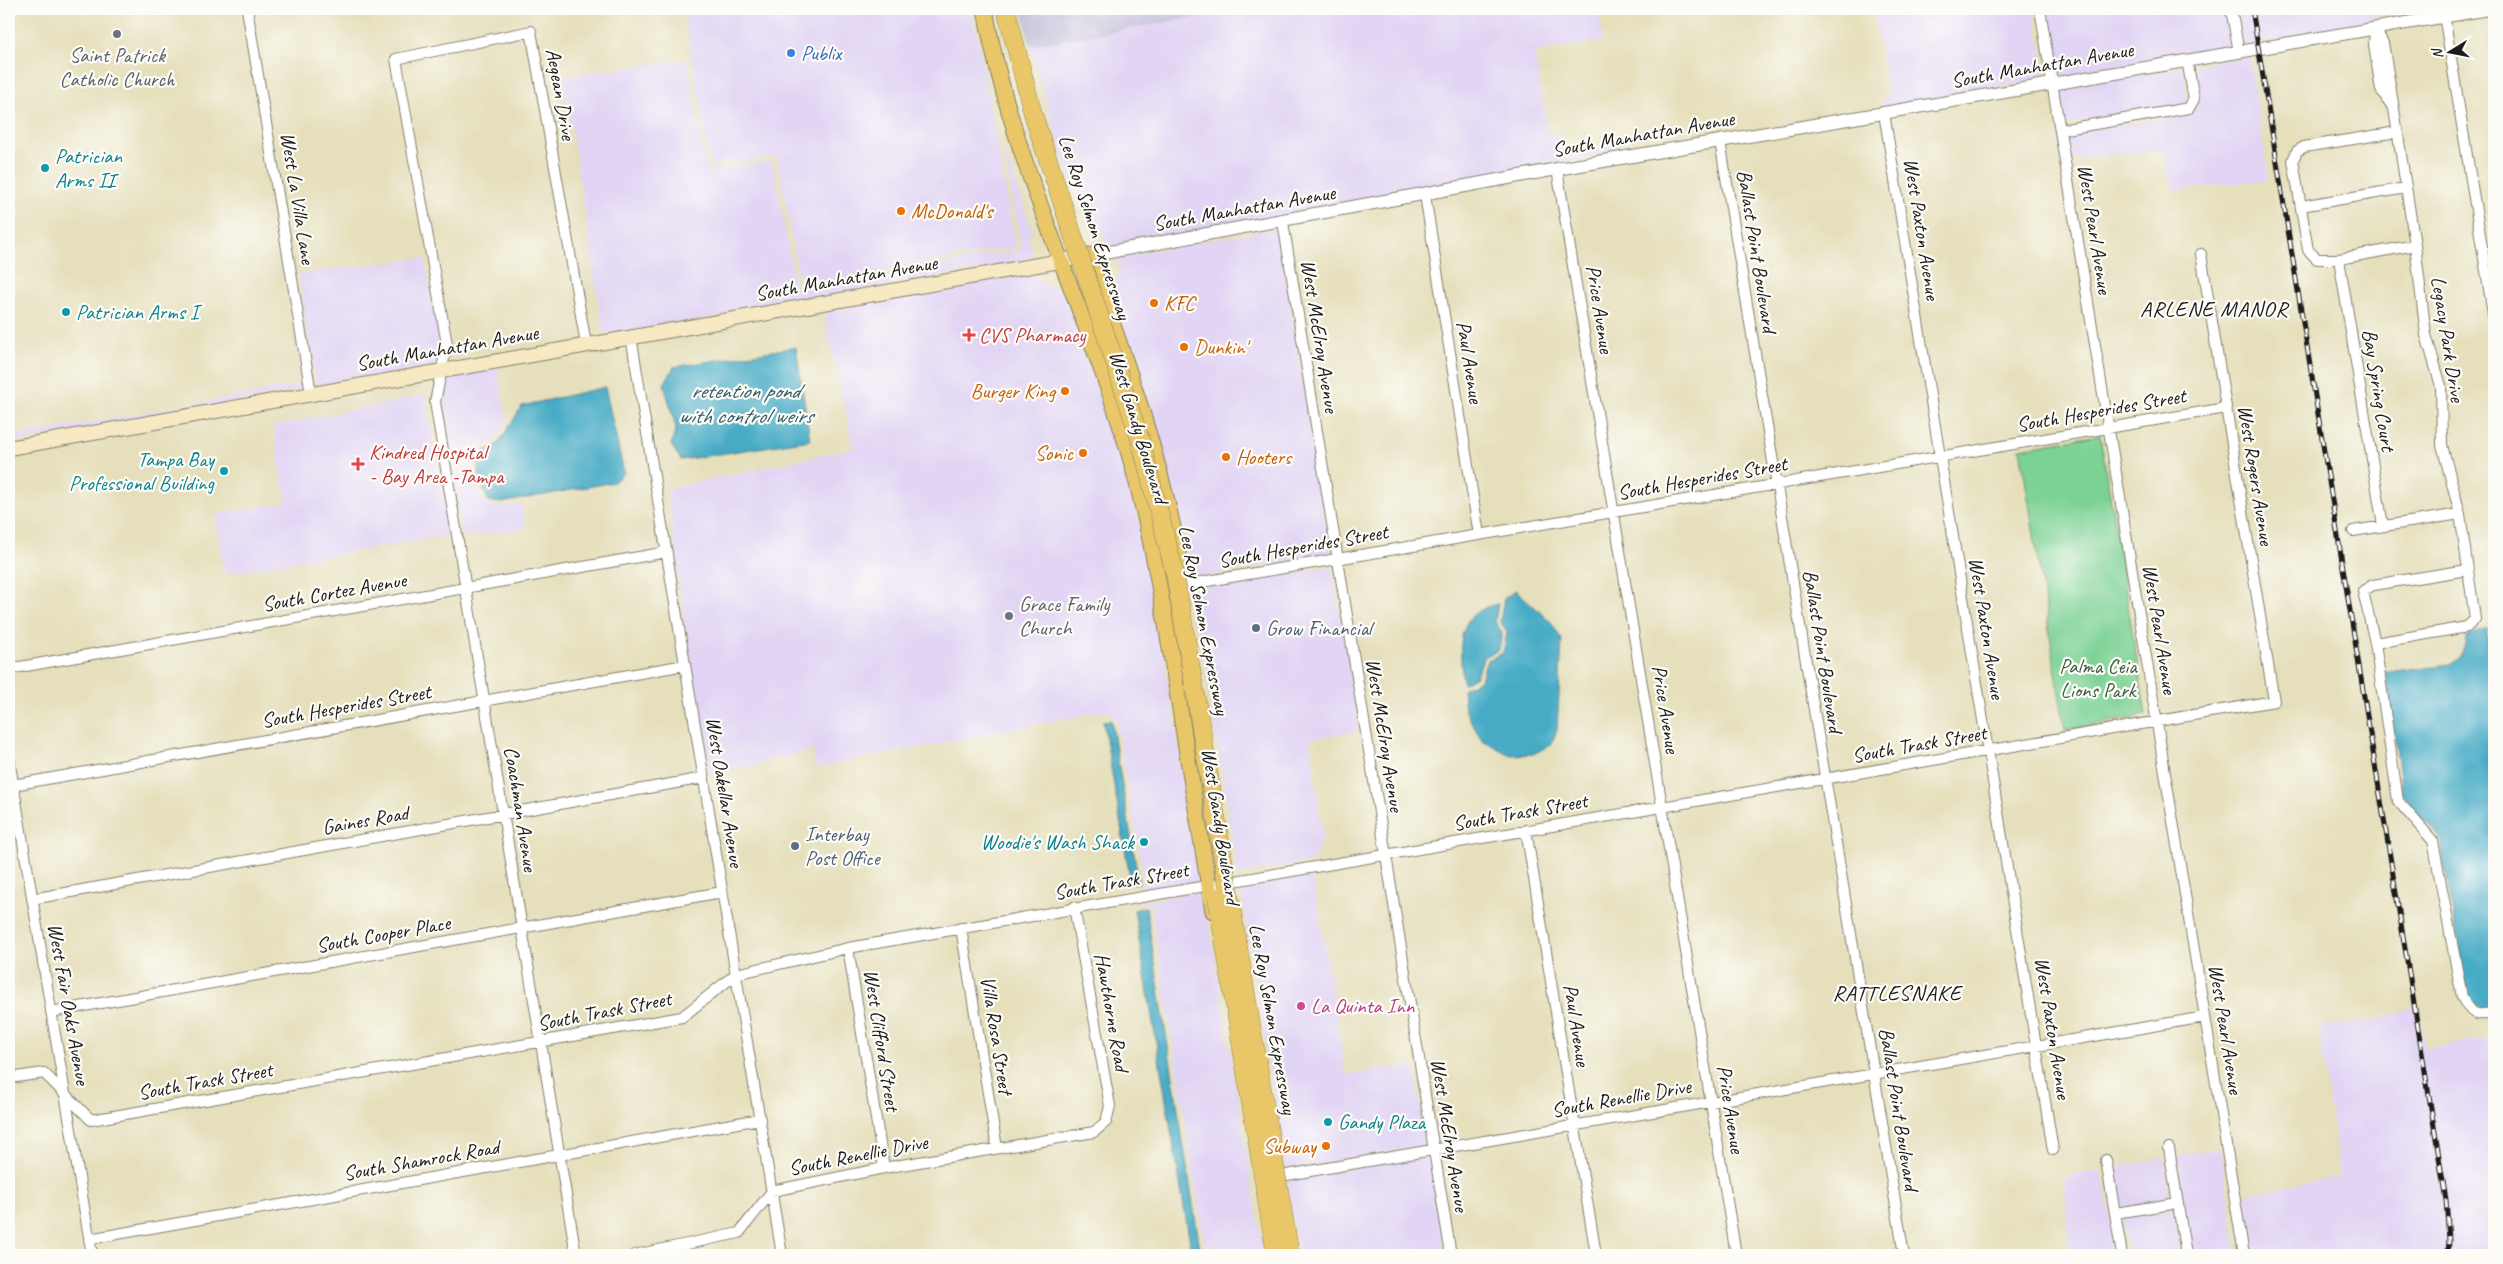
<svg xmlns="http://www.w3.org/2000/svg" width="2503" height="1264" font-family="Caveat,sans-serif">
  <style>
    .built { fill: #e1d4f4 }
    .industrial { fill: #c5c0db }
    .green { fill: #7cd194; stroke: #4c7658 }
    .water { fill: #46abc6; stroke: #316471 }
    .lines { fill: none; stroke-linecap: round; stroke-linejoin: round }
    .minor-casing { stroke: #807e6c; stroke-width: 12 }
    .tertiary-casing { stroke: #807e6c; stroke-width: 14 }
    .secondary-casing { stroke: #807e6c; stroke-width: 16 }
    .primary-casing { stroke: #807e6c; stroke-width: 17 }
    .minor { stroke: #fff; stroke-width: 10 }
    .tertiary { stroke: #fff; stroke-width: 12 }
    .secondary { stroke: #f6e9c3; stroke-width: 14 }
    .primary { stroke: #e9c769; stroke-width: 15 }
    .rail-casing { stroke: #1c1c1c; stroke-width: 5 }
    .rail { stroke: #fdfcf7; stroke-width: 3; stroke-dasharray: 9; stroke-linecap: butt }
    .motorway-bridge-casing { stroke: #807e6c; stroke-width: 19; stroke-linecap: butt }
    .motorway-bridge { stroke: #e9c769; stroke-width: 18 }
    .worship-dot { fill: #6b7280; stroke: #fdfcf7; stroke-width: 2 }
    .shop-dot { fill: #3f7fe0; stroke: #fdfcf7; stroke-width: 2 }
    .culture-dot { fill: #0f9aa8; stroke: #fdfcf7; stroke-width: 2 }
    .food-dot { fill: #e8710a; stroke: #fdfcf7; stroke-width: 2 }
    .health-dot { fill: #e0444e; stroke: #fdfcf7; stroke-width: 2 }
    .service-dot { fill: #5c6f8a; stroke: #fdfcf7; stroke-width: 2 }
    .hotel-dot { fill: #d1479c; stroke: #fdfcf7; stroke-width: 2 }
    .labels { text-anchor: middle; stroke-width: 4.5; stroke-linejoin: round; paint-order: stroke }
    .shop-label { font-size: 21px; fill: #366cbe; stroke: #fdfcf7; text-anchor: start }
    .worship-label { font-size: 21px; fill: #5b616d; stroke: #fdfcf7 }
    .street-label { font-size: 21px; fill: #1c1c1c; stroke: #fdfcf7 }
    .culture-label { font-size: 21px; fill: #0d838f; stroke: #fdfcf7; text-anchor: start }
    .food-label { font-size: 21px; fill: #c56008; stroke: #fdfcf7; text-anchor: start }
    .health-label { font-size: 21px; fill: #be3a42; stroke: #fdfcf7; text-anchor: start }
    .service-label { font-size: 21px; fill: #4e5e75; stroke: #fdfcf7; text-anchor: start }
    .park-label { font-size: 21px; fill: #3e5b46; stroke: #fdfcf7 }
    .hotel-label { font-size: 21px; fill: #b23c85; stroke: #fdfcf7; text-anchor: start }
    .neighbourhood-label { font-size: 22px; letter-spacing: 1px; fill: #1c1c1c; stroke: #fdfcf7 }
    .water-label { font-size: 22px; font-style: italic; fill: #2f5c68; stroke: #fdfcf7 }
  </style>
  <rect width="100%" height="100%" fill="#fdfcf7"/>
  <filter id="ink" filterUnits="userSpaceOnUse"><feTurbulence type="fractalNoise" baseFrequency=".02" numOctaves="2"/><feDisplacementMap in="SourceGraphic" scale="10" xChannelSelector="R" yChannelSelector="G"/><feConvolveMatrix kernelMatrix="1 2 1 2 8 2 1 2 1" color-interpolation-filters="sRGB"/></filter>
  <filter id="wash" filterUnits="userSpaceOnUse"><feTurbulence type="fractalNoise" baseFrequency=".0096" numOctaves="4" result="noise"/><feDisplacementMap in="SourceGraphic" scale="20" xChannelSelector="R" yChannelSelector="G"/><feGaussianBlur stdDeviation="1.12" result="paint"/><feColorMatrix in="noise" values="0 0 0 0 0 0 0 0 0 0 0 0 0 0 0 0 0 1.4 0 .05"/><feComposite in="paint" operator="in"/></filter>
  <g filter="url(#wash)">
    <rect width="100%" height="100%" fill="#e5dfbb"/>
    <path class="built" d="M 683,9 L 972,9 L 1016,247 L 800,285 L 777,156 L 711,166 Z
      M 1242,9 L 1598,9 L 1603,41 L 1539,51 L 1535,53 L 1547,132 L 1550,135 L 1562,133 L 1564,148 L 1568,152 L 1629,143 L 1630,151 L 1305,209 L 1296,214 L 1109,247 L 1102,233 L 1090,227 L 1084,214 L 1065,165 L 1030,46 Z
      M 1873,9 L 2034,9 L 2046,79 L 1883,107 L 1882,101 L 1888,95 Z
      M 2046,9 L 2225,9 L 2232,48 L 2057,77 Z
      M 2237,9 L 2372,9 L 2374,14 L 2391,14 L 2301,36 L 2243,46 Z
      M 2249,55 L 2269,180 L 2173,190 L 2163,150 L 2072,159 L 2067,134 L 2190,113 L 2194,110 L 2199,99 L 2195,65 Z
      M 687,59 L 707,169 L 712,170 L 773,161 L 795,286 L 798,290 L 1019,250 L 1021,246 L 1001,140 L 1032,230 L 1029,241 L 1034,260 L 611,335 L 603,331 L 563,76 Z
      M 2183,67 L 2188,98 L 2185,104 L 2066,124 L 2059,88 Z
      M 1278,228 L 1331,555 L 1191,579 L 1187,547 L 1164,453 L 1130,343 L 1107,283 L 1114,281 L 1121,271 L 1114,257 Z
      M 425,258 L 441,344 L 436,366 L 316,387 L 298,274 Z
      M 1036,270 L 1041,284 L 1050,285 L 1063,291 L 1121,456 L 1135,507 L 1148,567 L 1202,881 L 1138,892 L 1138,888 L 1143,886 L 1144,882 L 1116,719 L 1110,716 L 1109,710 L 816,768 L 813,750 L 722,773 L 708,771 L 687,641 L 667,489 L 854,448 L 826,326 L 826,307 Z
      M 286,275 L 305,389 L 9,443 L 9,437 L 303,384 Z
      M 497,366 L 507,421 L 494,441 L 476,452 L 473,460 L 477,490 L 487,505 L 502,507 L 522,504 L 526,528 L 463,537 L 441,402 L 447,374 Z
      M 425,395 L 450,535 L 224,574 L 215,514 L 286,503 L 273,426 Z
      M 1332,566 L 1359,730 L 1310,739 L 1323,837 L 1312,862 L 1238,875 L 1193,589 Z
      M 1312,872 L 1346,1075 L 1414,1065 L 1427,1145 L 1286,1170 L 1240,885 Z
      M 1204,891 L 1251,1180 L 1250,1184 L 1252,1185 L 1264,1255 L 1206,1255 L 1151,907 L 1148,903 L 1140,904 L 1140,902 Z
      M 2416,1007 L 2426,1049 L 2494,1037 L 2494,1255 L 2250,1255 L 2236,1167 L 2245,1195 L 2340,1177 L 2319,1026 L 2373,1021 Z
      M 2220,1148 L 2238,1255 L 2192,1255 L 2176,1156 Z
      M 1429,1155 L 1445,1255 L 1299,1255 L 1287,1180 Z
      M 2164,1158 L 2171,1199 L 2120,1207 L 2113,1168 Z
      M 2102,1170 L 2116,1255 L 2069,1255 L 2064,1177 Z
      M 2173,1209 L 2180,1255 L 2128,1255 L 2122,1218 Z"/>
    <path class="industrial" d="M 1022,9 L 1242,9 L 1030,46 Z"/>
    <path class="green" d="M 2100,435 L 2146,715 L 2065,730 L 2020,448 Z"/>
    <path class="water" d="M 796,347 L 810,440 L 681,460 L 671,445 L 676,428 L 664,384 L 674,367 Z
      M 605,387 L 624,473 L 614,482 L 501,503 L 489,501 C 481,488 475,467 481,453 L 498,444 L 522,406 Z
      M 1516,590 L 1551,622 L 1562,640 L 1557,730 L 1551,745 L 1533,754 L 1510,755 L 1482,740 L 1465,711 L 1463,689 L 1481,679 L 1487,660 L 1503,653 L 1507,632 L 1500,621 L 1504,599 Z
      M 1498,604 L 1495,621 L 1502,633 L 1499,650 L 1484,657 L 1476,676 L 1463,684 C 1460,648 1453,613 1498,604 Z
      M 2486,628 L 2494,679 L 2494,1007 L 2482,1009 L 2468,999 L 2440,840 L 2433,828 L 2414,812 L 2402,792 L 2386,672 L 2450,664 C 2462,657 2465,649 2466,636 Z
      M 1111,720 L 1139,883 L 1131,884 L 1103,721 Z
      M 1146,907 L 1201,1255 L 1192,1255 L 1134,910 Z"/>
  </g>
  <g filter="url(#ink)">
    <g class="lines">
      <g class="minor-casing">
        <path id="minor" d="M 247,9 L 311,393
          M 2040,9 L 2244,1255
          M 2231,9 L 2239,52
          M 2443,9 L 2494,320
          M 2375,28 L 2383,43 L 2394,109 L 2381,90 L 2374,45 Z
          M 1884,113 L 2053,1150
          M 2060,130 L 2189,108 L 2194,99 L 2187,60
          M 2397,132 L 2304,147 L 2297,151 L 2293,160 L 2308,250 L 2317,259 L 2339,259 L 2415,245
          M 1720,141 L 1904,1255
          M 1557,169 L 1736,1255
          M 1425,195 L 1479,535
          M 2301,206 L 2406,188
          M 1283,222 L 1451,1255
          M 2339,259 L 2383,526
          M 631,336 L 782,1255
          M 2353,531 L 2460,514
          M 2467,570 L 2373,585 L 2363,591 L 2375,643 L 2398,801 L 2433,841 L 2462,997 C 2472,1015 2474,1016 2494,1013
          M 1184,585 L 2226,408
          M 2375,643 L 2467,627 L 2475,619 L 2460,514 L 2442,445 L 2441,386 L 2426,335 L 2415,245 L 2394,109
          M 9,669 L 667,552
          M 9,759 L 92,1255
          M 13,785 L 685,665
          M 1526,830 L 1596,1255
          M 32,899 L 704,778
          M 961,928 L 997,1148
          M 848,948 L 884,1168
          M 51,1012 L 722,892
          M 9,1078 L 44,1073 L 91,1120 L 682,1017 L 736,974 L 848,948 L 2274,701 L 2201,254
          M 2169,1148 L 2186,1255
          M 2106,1160 L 2122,1255
          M 1281,1176 L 2205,1017
          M 2115,1213 L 2178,1203
          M 89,1239 L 760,1119
          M 576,1255 L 435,402 L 447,344 L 396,59 L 531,31 L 586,344
          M 635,1255 L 739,1233 L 772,1191 L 884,1168 L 1094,1132 L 1106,1122 L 1110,1106 L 1074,907"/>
      </g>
      <g class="tertiary-casing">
        <path id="tertiary" d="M 1088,256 L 1557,169 L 2488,9"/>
      </g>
      <g class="secondary-casing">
        <path id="secondary" d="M 9,448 L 1088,256"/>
      </g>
      <g class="primary-casing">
        <path id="primary" d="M 985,9 C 1012,168 1090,313 1133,468 C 1152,539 1164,611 1176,684 C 1188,760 1200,835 1213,911
          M 1088,255 C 1126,360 1163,463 1182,573"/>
      </g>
      <use href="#minor" class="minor"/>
      <use href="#tertiary" class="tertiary"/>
      <use href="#secondary" class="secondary"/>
      <use href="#primary" class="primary"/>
      <g class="rail-casing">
        <path id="rail" d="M 2252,9 L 2446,1200 L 2449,1239 L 2448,1255"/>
      </g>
      <use href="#rail" class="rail"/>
      <g class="motorway-bridge-casing">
        <path id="motorway-bridge" d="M 1006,9 L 1033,114 L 1140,439 L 1175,574 L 1290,1255
          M 1217,897 L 1276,1255"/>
      </g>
      <use href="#motorway-bridge" class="motorway-bridge"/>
    </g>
  </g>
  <g class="worship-dot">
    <circle cx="117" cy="34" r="5"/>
    <circle cx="1009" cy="616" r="5"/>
  </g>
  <circle class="shop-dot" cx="791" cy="53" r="5"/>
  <g class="culture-dot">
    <circle cx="45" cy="168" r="5"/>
    <circle cx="66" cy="312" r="5"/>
    <circle cx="224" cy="471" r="5"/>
    <circle cx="1144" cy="842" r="5"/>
    <circle cx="1328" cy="1122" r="5"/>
  </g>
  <g class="food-dot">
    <circle cx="901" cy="211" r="5"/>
    <circle cx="1154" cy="303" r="5"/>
    <circle cx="1184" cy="347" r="5"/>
    <circle cx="1065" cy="391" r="5"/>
    <circle cx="1083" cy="453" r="5"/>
    <circle cx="1226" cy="457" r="5"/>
    <circle cx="1326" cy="1146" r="5"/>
  </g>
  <g class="health-dot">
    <path d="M966.5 327.5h5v5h5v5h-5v5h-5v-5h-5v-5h5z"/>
    <path d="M355.5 456.5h5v5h5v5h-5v5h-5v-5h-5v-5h5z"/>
  </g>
  <g class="service-dot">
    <circle cx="1256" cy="628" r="5"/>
    <circle cx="795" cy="846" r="5"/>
  </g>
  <circle class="hotel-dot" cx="1301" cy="1006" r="5"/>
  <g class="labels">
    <g class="shop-label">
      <text x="801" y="60">Publix</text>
    </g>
    <g class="worship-label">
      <text x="117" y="62">Saint Patrick<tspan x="117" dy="24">Catholic Church</tspan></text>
      <text x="1019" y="611" text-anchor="start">Grace Family<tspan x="1019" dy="24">Church</tspan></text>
    </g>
    <g class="street-label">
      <text transform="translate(2042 65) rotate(-10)" y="7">South Manhattan Avenue</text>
      <text transform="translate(561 94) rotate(80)" y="7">Aegean Drive</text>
      <text transform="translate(1643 134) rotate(-10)" y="7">South Manhattan Avenue</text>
      <text transform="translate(298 198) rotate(81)" y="7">West La Villa Lane</text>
      <text transform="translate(1244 208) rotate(-10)" y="7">South Manhattan Avenue</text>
      <text transform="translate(1095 227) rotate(72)" y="7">Lee Roy Selmon Expressway</text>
      <text transform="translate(1922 229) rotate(81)" y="7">West Paxton Avenue</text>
      <text transform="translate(2095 229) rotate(81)" y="7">West Pearl Avenue</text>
      <text transform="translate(1757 251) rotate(81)" y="7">Ballast Point Boulevard</text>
      <text transform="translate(846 278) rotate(-10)" y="7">South Manhattan Avenue</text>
      <text transform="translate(1600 309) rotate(81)" y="7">Price Avenue</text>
      <text transform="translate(1320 336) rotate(81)" y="7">West McElroy Avenue</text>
      <text transform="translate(2448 339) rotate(81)" y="7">Legacy Park Drive</text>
      <text transform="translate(447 348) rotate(-10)" y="7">South Manhattan Avenue</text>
      <text transform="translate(1470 362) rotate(81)" y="7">Paul Avenue</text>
      <text transform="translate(2379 390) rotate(81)" y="7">Bay Spring Court</text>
      <text transform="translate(2101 410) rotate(-10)" y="7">South Hesperides Street</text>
      <text transform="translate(1139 427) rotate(73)" y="7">West Gandy Boulevard</text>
      <text transform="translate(2256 475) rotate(81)" y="7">West Rogers Avenue</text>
      <text transform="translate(1702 478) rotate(-10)" y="7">South Hesperides Street</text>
      <text transform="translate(1303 546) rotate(-10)" y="7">South Hesperides Street</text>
      <text transform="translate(334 592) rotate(-10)" y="7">South Cortez Avenue</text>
      <text transform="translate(1204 620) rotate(79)" y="7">Lee Roy Selmon Expressway</text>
      <text transform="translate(1987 628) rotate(81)" y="7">West Paxton Avenue</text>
      <text transform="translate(2160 629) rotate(81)" y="7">West Pearl Avenue</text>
      <text transform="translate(1823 651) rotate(81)" y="7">Ballast Point Boulevard</text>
      <text transform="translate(346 706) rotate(-10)" y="7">South Hesperides Street</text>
      <text transform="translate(1666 709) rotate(81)" y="7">Price Avenue</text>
      <text transform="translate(1385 735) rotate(81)" y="7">West McElroy Avenue</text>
      <text transform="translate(1919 744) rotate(-10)" y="7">South Trask Street</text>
      <text transform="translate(725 792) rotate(81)" y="7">West Oakellar Avenue</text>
      <text transform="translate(521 809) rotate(81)" y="7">Coachman Avenue</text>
      <text transform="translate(1520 812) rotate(-10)" y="7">South Trask Street</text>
      <text transform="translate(365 820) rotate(-10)" y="7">Gaines Road</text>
      <text transform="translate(1221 826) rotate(81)" y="7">West Gandy Boulevard</text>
      <text transform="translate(1121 881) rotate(-10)" y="7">South Trask Street</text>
      <text transform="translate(383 934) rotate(-10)" y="7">South Cooper Place</text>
      <text transform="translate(69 1004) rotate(80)" y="7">West Fair Oaks Avenue</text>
      <text transform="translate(604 1011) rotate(-11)" y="7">South Trask Street</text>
      <text transform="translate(1112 1012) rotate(80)" y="7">Hawthorne Road</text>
      <text transform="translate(1273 1019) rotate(80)" y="7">Lee Roy Selmon Expressway</text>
      <text transform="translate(1577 1025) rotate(81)" y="7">Paul Avenue</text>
      <text transform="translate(2053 1028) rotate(81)" y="7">West Paxton Avenue</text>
      <text transform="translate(2226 1029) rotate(81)" y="7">West Pearl Avenue</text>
      <text transform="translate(997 1035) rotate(81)" y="7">Villa Rosa Street</text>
      <text transform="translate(882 1040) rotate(81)" y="7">West Clifford Street</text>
      <text transform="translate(205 1081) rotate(-10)" y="7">South Trask Street</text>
      <text transform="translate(1621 1098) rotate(-10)" y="7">South Renellie Drive</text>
      <text transform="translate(1731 1109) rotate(81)" y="7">Price Avenue</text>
      <text transform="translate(1899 1109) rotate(81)" y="7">Ballast Point Boulevard</text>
      <text transform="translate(1450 1135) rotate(81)" y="7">West McElroy Avenue</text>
      <text transform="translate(858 1155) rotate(-11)" y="7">South Renellie Drive</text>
      <text transform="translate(421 1160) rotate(-10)" y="7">South Shamrock Road</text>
    </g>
    <g class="culture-label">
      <text x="55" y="163">Patrician<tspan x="55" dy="24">Arms II</tspan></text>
      <text x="76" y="319">Patrician Arms I</text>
      <text x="214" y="466" text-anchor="end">Tampa Bay<tspan x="214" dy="24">Professional Building</tspan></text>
      <text x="1134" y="849" text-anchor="end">Woodie's Wash Shack</text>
      <text x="1338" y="1129">Gandy Plaza</text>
    </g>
    <g class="food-label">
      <text x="911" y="218">McDonald's</text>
      <text x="1164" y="310">KFC</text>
      <text x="1194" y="354">Dunkin'</text>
      <text x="1055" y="398" text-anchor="end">Burger King</text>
      <text x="1073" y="460" text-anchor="end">Sonic</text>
      <text x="1236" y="464">Hooters</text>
      <text x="1316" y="1153" text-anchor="end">Subway</text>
    </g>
    <g class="health-label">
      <text x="979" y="342">CVS Pharmacy</text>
      <text x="369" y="459">Kindred Hospital<tspan x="369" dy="24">- Bay Area -Tampa</tspan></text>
    </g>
    <g class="service-label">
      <text x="1266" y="635">Grow Financial</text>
      <text x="805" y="841">Interbay<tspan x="805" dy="24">Post Office</tspan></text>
    </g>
    <g class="park-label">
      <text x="2098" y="673">Palma Ceia<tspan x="2098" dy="24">Lions Park</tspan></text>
    </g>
    <g class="hotel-label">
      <text x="1311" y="1013">La Quinta Inn</text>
    </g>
    <g class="neighbourhood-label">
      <text x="2214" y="316">ARLENE MANOR</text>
      <text x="1897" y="1000">RATTLESNAKE</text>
    </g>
    <g class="water-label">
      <text x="745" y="398">retention pond<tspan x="745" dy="25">with control weirs</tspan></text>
    </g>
  </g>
  <rect width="2503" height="1264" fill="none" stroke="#fdfcf7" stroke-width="30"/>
  <g transform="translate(2450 52) rotate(260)" stroke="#fdfcf7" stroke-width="4" paint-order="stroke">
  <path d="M0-4L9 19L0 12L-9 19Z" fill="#1c1c1c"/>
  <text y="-8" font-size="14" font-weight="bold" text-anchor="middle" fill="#1c1c1c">N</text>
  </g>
</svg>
